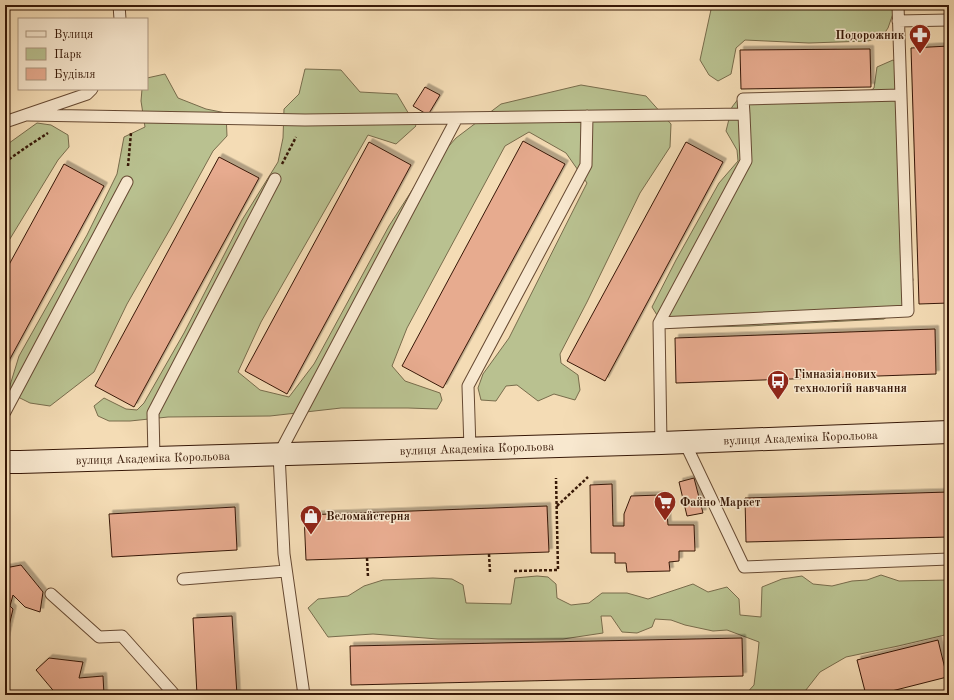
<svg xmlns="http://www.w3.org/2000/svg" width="954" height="700" font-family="'Old Standard TT',serif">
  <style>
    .green { fill: #b9c190; stroke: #786c4c }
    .building { fill: #e7ab8f; stroke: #371807; filter: url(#shadow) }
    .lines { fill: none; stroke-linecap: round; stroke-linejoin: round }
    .lane-casing { stroke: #664932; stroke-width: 13 }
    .secondary-casing { stroke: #371807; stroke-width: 24 }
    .path { stroke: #371807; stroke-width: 2.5; stroke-dasharray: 3 2; stroke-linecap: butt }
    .lane { stroke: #f8e8cf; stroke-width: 11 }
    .secondary { stroke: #f8e8cf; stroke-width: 22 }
    .labels { text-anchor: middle; stroke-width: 3; stroke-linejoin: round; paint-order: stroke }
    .poi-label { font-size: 12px; font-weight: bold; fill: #371807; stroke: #f8e8cf; text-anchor: start }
    .street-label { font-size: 12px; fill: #371807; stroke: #f8e8cf }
  </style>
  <defs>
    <filter id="shadow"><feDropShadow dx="3.5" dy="-3.5" stdDeviation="0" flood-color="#0004"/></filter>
  </defs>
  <rect width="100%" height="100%" fill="#f4dcb5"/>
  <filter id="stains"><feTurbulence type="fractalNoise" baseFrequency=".005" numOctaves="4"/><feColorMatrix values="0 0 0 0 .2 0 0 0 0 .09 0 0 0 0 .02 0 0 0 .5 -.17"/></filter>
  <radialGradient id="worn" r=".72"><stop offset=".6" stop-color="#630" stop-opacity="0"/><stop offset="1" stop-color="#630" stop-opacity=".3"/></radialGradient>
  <path class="green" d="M 712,5 L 896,5 L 888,28 L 882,37 L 868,41 L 809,43 L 745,40 L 736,48 L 731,74 L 718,81 L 709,75 L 700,60 Z
    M 893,60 L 905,70 L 906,86 L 906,141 L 900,214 L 913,280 L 904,304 L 884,319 L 749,326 L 665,328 L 652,307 L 676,260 L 719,183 L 738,161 L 737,150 L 726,131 L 732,107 L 742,94 L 807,92 L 868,93 L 874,88 L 877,67 Z
    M 305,69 L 341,70 L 360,92 L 397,94 L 416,126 L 396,144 L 368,135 L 261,322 L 238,372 L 260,390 L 289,397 L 314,364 L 389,226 L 418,181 L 456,138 L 501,104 L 581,85 L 646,96 L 671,124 L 670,147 L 640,193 L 587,302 L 560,354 L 561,363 L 578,375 L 580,390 L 575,400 L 554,394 L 538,401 L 517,385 L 506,386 L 496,401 L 481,400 L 478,388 L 483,374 L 509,338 L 587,183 L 566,153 L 529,132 L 505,146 L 407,328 L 392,366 L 405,381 L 440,393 L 442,400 L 437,409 L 408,408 L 341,408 L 270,416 L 168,417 L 130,421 L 109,421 L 98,416 L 94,406 L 104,398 L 126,409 L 137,410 L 144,403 L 184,333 L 242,220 L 278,162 L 283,138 L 284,109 L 299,94 Z
    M 165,74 L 178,98 L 206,109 L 226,113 L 227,136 L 213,151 L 173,224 L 127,304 L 94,372 L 50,406 L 30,403 L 8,392 L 19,356 L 87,235 L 117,174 L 124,137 L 145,127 L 141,101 L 142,89 L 147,89 L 147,78 Z
    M 37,123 L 51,125 L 68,135 L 69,147 L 58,160 L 5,247 L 5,146 Z
    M 881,575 L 899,581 L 949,580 L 949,634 L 898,646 L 846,657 L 820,672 L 802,695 L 745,695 L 754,685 L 758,653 L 759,642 L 727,630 L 713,631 L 685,625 L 671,620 L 655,619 L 652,627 L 637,633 L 622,632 L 611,616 L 601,616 L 603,633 L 563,639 L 438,639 L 373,634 L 328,637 L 308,608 L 318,599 L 348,596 L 364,586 L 383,580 L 433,578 L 452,579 L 463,585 L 466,603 L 511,604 L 515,578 L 537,576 L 548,577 L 556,584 L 557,598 L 571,605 L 589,603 L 602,593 L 627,593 L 648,599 L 693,584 L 708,592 L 727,587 L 739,599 L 740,615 L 761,617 L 762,587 L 782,579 L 802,576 L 813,584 L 832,586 L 852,581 L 867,580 Z"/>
  <path class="building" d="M 949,46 L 949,303 L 919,304 L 911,48 Z
    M 870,49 L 871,87 L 741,89 L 740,50 Z
    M 425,87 L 440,95 L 428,115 L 413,106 Z
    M 523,141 L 565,164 L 443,388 L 402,366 Z
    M 369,142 L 411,165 L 287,394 L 245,371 Z
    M 686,142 L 723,162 L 605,381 L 567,361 Z
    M 219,157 L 259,178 L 134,407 L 95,386 Z
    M 64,164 L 104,186 L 5,368 L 5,272 Z
    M 935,329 L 936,374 L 676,383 L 675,338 Z
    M 694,478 L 703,513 L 687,516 L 679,482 Z
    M 612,484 L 613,526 L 624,526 L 624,514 L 631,496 L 660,495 L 667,513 L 668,525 L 694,525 L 695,551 L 679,551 L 679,561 L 669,562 L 670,571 L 627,572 L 626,563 L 615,563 L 615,553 L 591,553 L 590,485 Z
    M 949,492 L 949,537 L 746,542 L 745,498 Z
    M 547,506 L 549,552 L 306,560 L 304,515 Z
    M 235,507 L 237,550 L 112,557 L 109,514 Z
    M 21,565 L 43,592 L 40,612 L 25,607 L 13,595 L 10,606 L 13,609 L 5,643 L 5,568 Z
    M 232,616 L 237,695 L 197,695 L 193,618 Z
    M 742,638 L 743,676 L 351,685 L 350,646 Z
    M 938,640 L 947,677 L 876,695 L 866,695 L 857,660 Z
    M 49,658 L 83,662 L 79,678 L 103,676 L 104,695 L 57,695 L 36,670 Z"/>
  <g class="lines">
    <g class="lane-casing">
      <path id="lane" d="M 119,5 L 120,19
        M 898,21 L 949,20
        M 28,115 L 305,120 L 744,114 L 743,99 L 901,95
        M 5,122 L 87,94 L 92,89
        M 659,323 L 908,311 L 898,5
        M 5,412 L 127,182
        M 661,443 L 659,323 L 746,161 L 744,114
        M 685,443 L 744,567 L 949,559
        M 470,449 L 468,386 L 586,165 L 587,116
        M 154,458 L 153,413 L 275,179
        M 183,579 L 286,571
        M 51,594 L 99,637 L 122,636 L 173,693
        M 304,695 L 284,554 L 279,454 L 457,118"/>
    </g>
    <g class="secondary-casing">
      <g id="secondary">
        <path id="s1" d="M 5,462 L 20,462 L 661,443 L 949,432"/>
      </g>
    </g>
    <path class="path" d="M 5,162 L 28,146 L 48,133
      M 282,164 L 296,137
      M 128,166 L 131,133
      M 557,506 L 588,477
      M 489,554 L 490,572
      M 367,558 L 368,577
      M 514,571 L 558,570 L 556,478"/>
    <use href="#lane" class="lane"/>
    <use href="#secondary" class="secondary"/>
  </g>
  <defs>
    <g id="pharmacy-pin" transform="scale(1.15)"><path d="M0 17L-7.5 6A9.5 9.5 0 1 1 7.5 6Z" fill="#8f2418" stroke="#f8e8cf"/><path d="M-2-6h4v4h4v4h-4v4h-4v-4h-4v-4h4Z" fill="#fff"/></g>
    <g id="bus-pin" transform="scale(1.15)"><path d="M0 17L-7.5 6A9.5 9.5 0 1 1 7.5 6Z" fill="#8f2418" stroke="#f8e8cf"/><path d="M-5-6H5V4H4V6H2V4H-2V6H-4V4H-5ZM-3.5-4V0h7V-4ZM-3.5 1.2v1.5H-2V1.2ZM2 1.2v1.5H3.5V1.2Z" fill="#fff"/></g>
    <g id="supermarket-pin" transform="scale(1.15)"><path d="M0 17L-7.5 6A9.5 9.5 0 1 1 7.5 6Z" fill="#8f2418" stroke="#f8e8cf"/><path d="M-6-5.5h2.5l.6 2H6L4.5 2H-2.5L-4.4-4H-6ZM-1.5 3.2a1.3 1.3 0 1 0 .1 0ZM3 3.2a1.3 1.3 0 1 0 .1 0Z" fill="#fff"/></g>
    <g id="shop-pin" transform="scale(1.15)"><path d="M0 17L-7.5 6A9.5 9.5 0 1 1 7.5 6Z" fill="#8f2418" stroke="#f8e8cf"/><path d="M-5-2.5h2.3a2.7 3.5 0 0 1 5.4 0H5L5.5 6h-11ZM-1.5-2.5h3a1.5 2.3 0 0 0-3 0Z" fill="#fff"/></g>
  </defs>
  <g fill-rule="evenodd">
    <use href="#pharmacy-pin" x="920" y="35"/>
    <use href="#bus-pin" x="778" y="381"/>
    <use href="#supermarket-pin" x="665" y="502"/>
    <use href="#shop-pin" x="311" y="516"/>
  </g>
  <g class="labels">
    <g class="poi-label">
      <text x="904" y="39" text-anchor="end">Подорожник</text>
      <text x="794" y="378">Гімназія нових<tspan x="794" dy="14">технологій навчання</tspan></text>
      <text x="680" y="506">Файно Маркет</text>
      <text x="326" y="520">Веломайстерня</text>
    </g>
    <g class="street-label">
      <text dy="4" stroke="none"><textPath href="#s1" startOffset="796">вулиця Академіка Корольова</textPath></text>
      <text dy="4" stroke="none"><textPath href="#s1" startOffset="472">вулиця Академіка Корольова</textPath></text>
      <text dy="4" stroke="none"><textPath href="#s1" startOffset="148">вулиця Академіка Корольова</textPath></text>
    </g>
  </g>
  <rect width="954" height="700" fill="none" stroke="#f4dcb5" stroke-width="20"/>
  <rect x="6" y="6" width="942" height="688" fill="none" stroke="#371807" stroke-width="2"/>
  <rect x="10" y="10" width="934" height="680" fill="none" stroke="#371807"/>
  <rect x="18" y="18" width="130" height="72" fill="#f8e8cf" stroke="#ab957f"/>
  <rect x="26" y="31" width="20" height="6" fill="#f8e8cf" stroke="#ab957f"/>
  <text x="54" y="38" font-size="12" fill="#371807">Вулиця</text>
  <rect x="26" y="48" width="20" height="12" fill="#b9c190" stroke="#ab957f"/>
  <text x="54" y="58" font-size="12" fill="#371807">Парк</text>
  <rect x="26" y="68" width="20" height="12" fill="#e7ab8f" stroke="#ab957f"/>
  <text x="54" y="78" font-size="12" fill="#371807">Будівля</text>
  <rect width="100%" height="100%" filter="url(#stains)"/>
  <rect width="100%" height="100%" fill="url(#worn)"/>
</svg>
